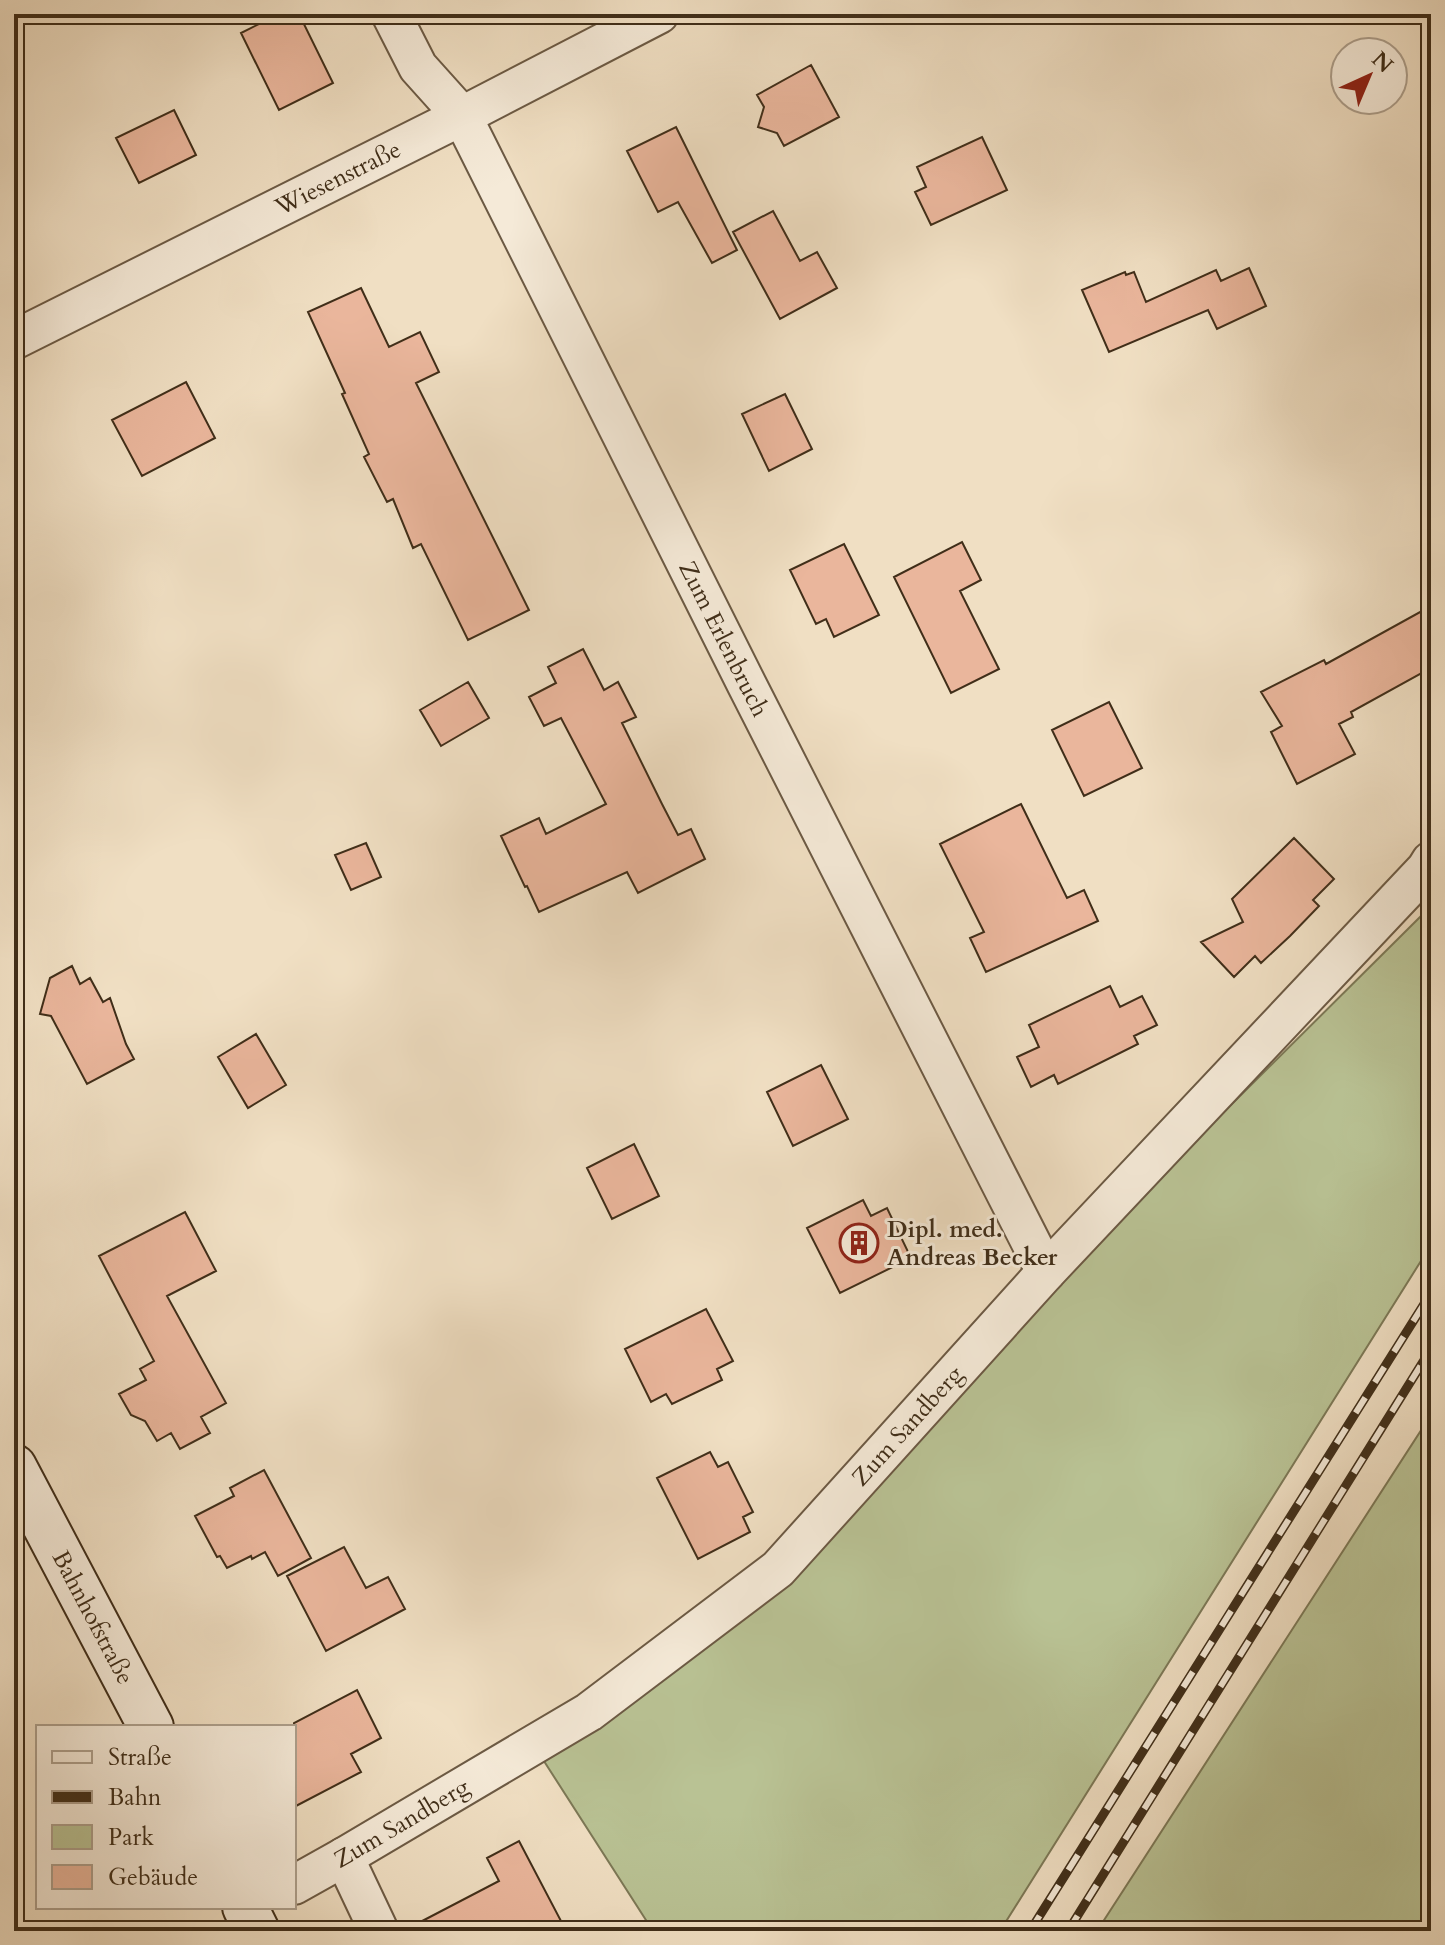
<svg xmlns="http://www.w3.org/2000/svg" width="1445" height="1945" font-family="Cardo,serif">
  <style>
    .green { fill: #b9c294; stroke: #7c7856; stroke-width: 2 }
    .building { fill: #eab69c; stroke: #402e19; stroke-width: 2 }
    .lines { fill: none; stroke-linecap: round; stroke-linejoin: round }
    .minor-casing { stroke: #6c5a44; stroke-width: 42 }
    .secondary-casing { stroke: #402e19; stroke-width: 48 }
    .minor { stroke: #f5ead8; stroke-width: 38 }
    .secondary { stroke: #f5ead8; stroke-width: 44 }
    .rail-casing { stroke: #402e19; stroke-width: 9 }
    .rail { stroke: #f5ead8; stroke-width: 6; stroke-dasharray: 18; stroke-linecap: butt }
    .labels { text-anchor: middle; stroke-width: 6; stroke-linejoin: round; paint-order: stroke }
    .street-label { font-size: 24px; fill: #402e19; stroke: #f5ead8 }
    .poi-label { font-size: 24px; font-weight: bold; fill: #402e19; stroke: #f5ead8; text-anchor: start }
  </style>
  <rect width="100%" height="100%" fill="#f0dfc3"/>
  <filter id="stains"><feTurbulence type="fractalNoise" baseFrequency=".0025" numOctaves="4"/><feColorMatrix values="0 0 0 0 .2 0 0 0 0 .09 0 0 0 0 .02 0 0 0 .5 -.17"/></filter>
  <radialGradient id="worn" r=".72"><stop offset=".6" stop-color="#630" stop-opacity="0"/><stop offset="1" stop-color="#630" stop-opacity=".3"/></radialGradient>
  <path class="green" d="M 1431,902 L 1431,1245 L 1000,1931 L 653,1931 L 542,1758 L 798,1571 L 1065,1270 L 1421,916 Z
    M 1431,1415 L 1431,1931 L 1097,1931 Z"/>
  <path class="building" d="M 279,14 L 299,14 L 333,83 L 279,110 L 241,33 Z
    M 811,65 L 839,117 L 784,146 L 777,133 L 758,127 L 764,107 L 757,95 Z
    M 174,110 L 196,155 L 139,183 L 116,138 Z
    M 676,127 L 737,250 L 712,263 L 678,202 L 658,212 L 627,151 Z
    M 982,137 L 1007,190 L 931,225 L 915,192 L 926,187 L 917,167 Z
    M 773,211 L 800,261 L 817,252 L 837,288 L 780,319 L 733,232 Z
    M 1249,268 L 1266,306 L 1217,329 L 1208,310 L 1109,352 L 1082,290 L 1125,272 L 1126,275 L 1134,272 L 1146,302 L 1216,270 L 1221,281 Z
    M 361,288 L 389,347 L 420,332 L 439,372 L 416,383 L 529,610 L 468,640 L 421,544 L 413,548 L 393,499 L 387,502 L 364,457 L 369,454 L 342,394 L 345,393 L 308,312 Z
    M 186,382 L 215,438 L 142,476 L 112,420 Z
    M 785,394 L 812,449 L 769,471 L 742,414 Z
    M 962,542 L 981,580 L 960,591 L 999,669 L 951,693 L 894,577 Z
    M 844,544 L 879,615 L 834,637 L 826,619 L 816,624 L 790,570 Z
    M 1431,606 L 1431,668 L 1351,712 L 1353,717 L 1339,724 L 1355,754 L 1297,784 L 1271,732 L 1282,726 L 1261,692 L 1324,660 L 1326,664 Z
    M 583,649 L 604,690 L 618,682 L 636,717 L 622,723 L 662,804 L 678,835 L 691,829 L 705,859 L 638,893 L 627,872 L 539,912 L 527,886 L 525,887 L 501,836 L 539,818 L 546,834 L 606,804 L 561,718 L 544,726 L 529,697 L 556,683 L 548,667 Z
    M 468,682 L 489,718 L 441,746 L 420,710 Z
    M 1109,702 L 1142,768 L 1084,796 L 1052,730 Z
    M 1021,804 L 1067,898 L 1084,890 L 1098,921 L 986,972 L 970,938 L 984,932 L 940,844 Z
    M 1294,838 L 1334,879 L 1313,900 L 1319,906 L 1290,936 L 1261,963 L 1255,956 L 1234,977 L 1201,942 L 1243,922 L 1232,899 Z
    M 366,843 L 381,877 L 351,890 L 335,855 Z
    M 72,966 L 80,984 L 90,978 L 103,1002 L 110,998 L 126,1044 L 134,1059 L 87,1084 L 51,1016 L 40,1014 L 50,978 Z
    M 1110,986 L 1120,1007 L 1142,996 L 1157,1025 L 1134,1036 L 1138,1044 L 1058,1084 L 1054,1075 L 1031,1087 L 1017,1057 L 1039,1047 L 1029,1025 Z
    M 256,1034 L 286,1085 L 248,1108 L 218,1057 Z
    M 821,1065 L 848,1119 L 793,1146 L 767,1092 Z
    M 634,1144 L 659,1196 L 612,1219 L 587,1168 Z
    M 863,1200 L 871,1216 L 887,1208 L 911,1258 L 840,1293 L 807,1228 Z
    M 185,1212 L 216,1271 L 167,1296 L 226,1403 L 201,1417 L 210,1433 L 180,1449 L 171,1433 L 157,1441 L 145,1421 L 131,1415 L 119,1394 L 146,1380 L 140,1369 L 154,1361 L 99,1256 Z
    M 706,1309 L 733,1361 L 717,1369 L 722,1380 L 672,1404 L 666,1394 L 651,1402 L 625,1349 Z
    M 710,1452 L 718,1467 L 728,1462 L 753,1512 L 743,1517 L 750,1532 L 698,1559 L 657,1478 Z
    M 264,1470 L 311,1558 L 278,1576 L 265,1552 L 252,1559 L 251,1556 L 227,1568 L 220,1556 L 217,1557 L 195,1516 L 234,1496 L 230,1488 Z
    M 344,1547 L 366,1588 L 388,1577 L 405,1609 L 326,1651 L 287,1576 Z
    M 357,1690 L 381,1738 L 351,1754 L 361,1772 L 294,1807 L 294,1723 Z
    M 519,1841 L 561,1921 L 542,1931 L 403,1931 L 499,1881 L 487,1858 Z"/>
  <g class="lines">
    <g class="minor-casing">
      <g id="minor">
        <path id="s1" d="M 391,14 L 418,67 L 462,116 L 747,685 L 1046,1272"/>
        <path id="s2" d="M 14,340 L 462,116 L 659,14"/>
        <path d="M 344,1857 L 379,1931"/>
        <path id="s3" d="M 294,1885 L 344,1857 L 589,1712 L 778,1569 L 1046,1272 L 1426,869 L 1431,861"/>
      </g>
    </g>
    <g class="secondary-casing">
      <g id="secondary">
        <path id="s4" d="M 14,1467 L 151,1727"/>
        <path d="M 245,1907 L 257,1931"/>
      </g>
    </g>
    <use href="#minor" class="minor"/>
    <use href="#secondary" class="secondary"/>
    <g class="rail-casing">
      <path id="rail" d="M 1030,1931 L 1431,1293
        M 1068,1931 L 1431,1349"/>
    </g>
    <use href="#rail" class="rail"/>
  </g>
  <defs>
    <g id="building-ring" transform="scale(2)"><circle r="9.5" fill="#f5ead8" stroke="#8f2418" stroke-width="1.5"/><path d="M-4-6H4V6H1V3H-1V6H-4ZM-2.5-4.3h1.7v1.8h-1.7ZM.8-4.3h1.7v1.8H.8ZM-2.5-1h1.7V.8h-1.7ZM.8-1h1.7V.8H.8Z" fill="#8f2418"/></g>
  </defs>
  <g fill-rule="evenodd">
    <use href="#building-ring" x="859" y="1243"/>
  </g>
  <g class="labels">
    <g class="street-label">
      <text dy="8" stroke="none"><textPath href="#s2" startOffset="362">Wiesenstraße</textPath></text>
      <text dy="8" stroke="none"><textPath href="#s1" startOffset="710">Zum Erlenbruch</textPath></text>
      <text dy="8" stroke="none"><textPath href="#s3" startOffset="772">Zum Sandberg</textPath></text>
      <text dy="8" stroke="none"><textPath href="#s4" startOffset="170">Bahnhofstraße</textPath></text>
      <text dy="8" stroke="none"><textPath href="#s3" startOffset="124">Zum Sandberg</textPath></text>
    </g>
    <g class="poi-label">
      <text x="887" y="1237">Dipl. med.<tspan x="887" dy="28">Andreas Becker</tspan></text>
    </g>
  </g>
  <rect width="1445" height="1945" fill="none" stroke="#f0dfc3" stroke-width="48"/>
  <rect x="16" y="16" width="1413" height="1913" fill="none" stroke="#402e19" stroke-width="4"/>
  <rect x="24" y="24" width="1397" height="1897" fill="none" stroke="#402e19" stroke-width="2"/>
  <rect x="36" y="1725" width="260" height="184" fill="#f5ead8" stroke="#ad9f8c" stroke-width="2"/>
  <rect x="52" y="1751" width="40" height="12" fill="#f5ead8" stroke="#ad9f8c" stroke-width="2"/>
  <text x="108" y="1765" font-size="24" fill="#402e19">Straße</text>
  <rect x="52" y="1791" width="40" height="12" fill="#402e19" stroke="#ad9f8c" stroke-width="2"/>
  <text x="108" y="1805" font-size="24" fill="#402e19">Bahn</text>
  <rect x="52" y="1825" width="40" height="24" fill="#b9c294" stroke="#ad9f8c" stroke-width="2"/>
  <text x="108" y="1845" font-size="24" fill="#402e19">Park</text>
  <rect x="52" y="1865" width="40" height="24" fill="#eab69c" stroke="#ad9f8c" stroke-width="2"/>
  <text x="108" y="1885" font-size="24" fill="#402e19">Gebäude</text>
  <g transform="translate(1369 76) rotate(44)"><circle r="38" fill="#f5ead8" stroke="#ad9f8c" stroke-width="2"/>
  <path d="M0-6L14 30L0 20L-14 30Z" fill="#8f2418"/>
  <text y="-12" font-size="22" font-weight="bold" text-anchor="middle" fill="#402e19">N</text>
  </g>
  <rect width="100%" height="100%" filter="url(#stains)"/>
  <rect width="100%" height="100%" fill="url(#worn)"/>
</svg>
